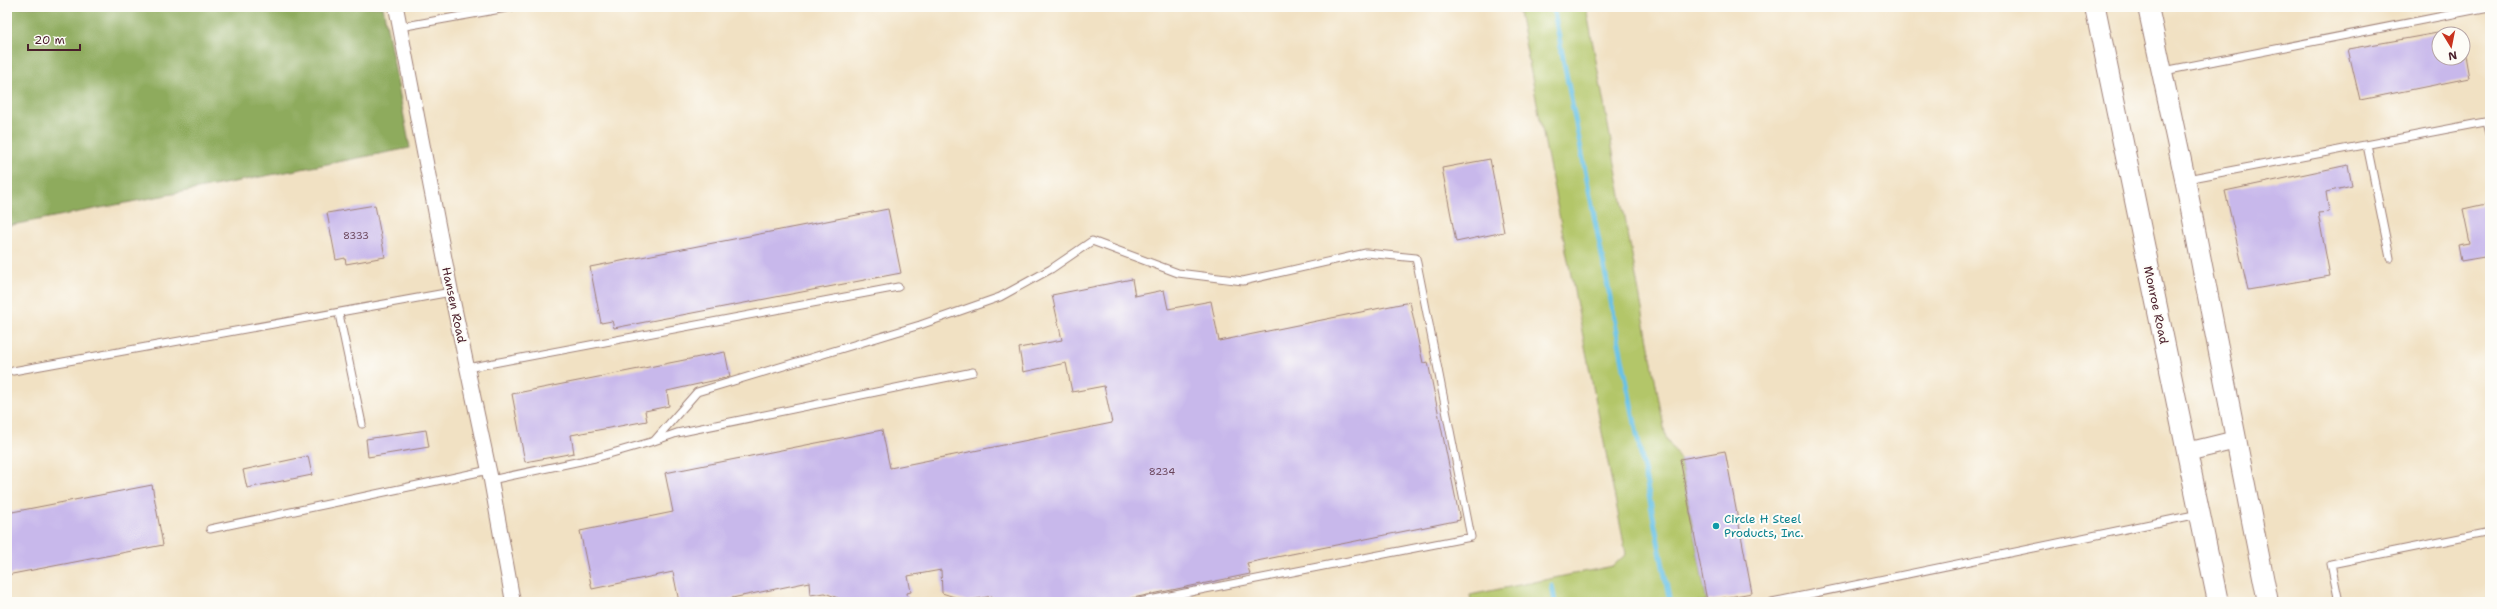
<svg xmlns="http://www.w3.org/2000/svg" width="2497" height="609" font-family="'Shantell Sans',sans-serif">
  <style>
    .green { fill: #b3c669; stroke: #7e724a }
    .forest { fill: #8eab5d; stroke: #6c6544 }
    .lines { fill: none; stroke-linecap: round; stroke-linejoin: round }
    .stream { stroke: #69c2e6; stroke-width: 5 }
    .building { fill: #c8b8eb }
    .service-casing { stroke: #9e8077; stroke-width: 9 }
    .minor-casing { stroke: #9e8077; stroke-width: 16 }
    .tertiary-casing { stroke: #9e8077; stroke-width: 20 }
    .secondary-casing { stroke: #9e8077; stroke-width: 22 }
    .service { stroke: #fff; stroke-width: 7 }
    .minor { stroke: #fff; stroke-width: 14 }
    .tertiary { stroke: #fff; stroke-width: 18 }
    .secondary { stroke: #fff; stroke-width: 20 }
    .culture-dot { fill: #0f9aa8; stroke: #fdfcf7; stroke-width: 1.5 }
    .labels { text-anchor: middle; stroke-width: 4; stroke-linejoin: round; paint-order: stroke }
    .number-label { font-size: 10px; fill: #6a455b }
    .street-label { font-size: 12px; fill: #4a1f2b; stroke: #fdfcf7 }
    .culture-label { font-size: 12px; fill: #0d838f; stroke: #fdfcf7; text-anchor: start }
  </style>
  <rect width="100%" height="100%" fill="#fdfcf7"/>
  <filter id="ink" filterUnits="userSpaceOnUse"><feTurbulence type="fractalNoise" baseFrequency=".025" numOctaves="2"/><feDisplacementMap in="SourceGraphic" scale="8" xChannelSelector="R" yChannelSelector="G"/><feConvolveMatrix kernelMatrix="1 2 1 2 8 2 1 2 1" color-interpolation-filters="sRGB"/></filter>
  <filter id="wash" filterUnits="userSpaceOnUse"><feTurbulence type="fractalNoise" baseFrequency=".012" numOctaves="4" result="noise"/><feDisplacementMap in="SourceGraphic" scale="16" xChannelSelector="R" yChannelSelector="G"/><feGaussianBlur stdDeviation="0.9" result="paint"/><feColorMatrix in="noise" values="0 0 0 0 0 0 0 0 0 0 0 0 0 0 0 0 0 1.4 0 .05"/><feComposite in="paint" operator="in"/></filter>
  <g filter="url(#wash)">
    <rect width="100%" height="100%" fill="#f1e1c3"/>
    <path class="green" d="M 1518,7 L 1586,7 L 1666,438 L 1680,459 L 1707,602 L 1471,602 L 1470,595 L 1613,566 L 1626,554 Z"/>
    <path class="forest" d="M 7,7 L 383,7 L 410,148 L 7,226 Z"/>
    <g class="lines">
      <path class="stream" d="M 1553,7 L 1670,602
        M 1552,586 L 1555,602"/>
    </g>
    <g id="blocks">
      <path class="building" d="M 2460,29 L 2461,34 L 2439,34 L 2439,58 L 2463,58 L 2463,44 L 2469,78 L 2360,100 L 2348,49 Z
        M 1490,159 L 1504,232 L 1456,242 L 1442,168 Z
        M 2348,165 L 2352,186 L 2326,192 L 2329,212 L 2318,213 L 2330,276 L 2248,290 L 2225,191 Z
        M 2490,203 L 2490,256 L 2461,261 L 2458,245 L 2470,243 L 2463,209 Z
        M 375,205 L 385,257 L 346,264 L 345,258 L 336,260 L 327,213 Z
        M 888,209 L 901,273 L 614,328 L 612,321 L 601,323 L 590,267 Z
        M 1132,279 L 1135,296 L 1164,290 L 1168,309 L 1211,301 L 1219,341 L 1410,302 L 1423,363 L 1428,362 L 1460,520 L 1247,563 L 1250,574 L 1113,602 L 993,602 L 992,596 L 967,601 L 942,593 L 941,570 L 908,576 L 911,592 L 907,593 L 908,599 L 888,602 L 848,602 L 825,593 L 810,595 L 809,582 L 713,602 L 679,602 L 673,572 L 592,589 L 580,531 L 673,512 L 665,473 L 882,430 L 890,468 L 1112,423 L 1104,386 L 1072,392 L 1066,363 L 1023,372 L 1019,348 L 1062,340 L 1052,295 Z
        M 725,352 L 730,377 L 667,391 L 669,406 L 645,411 L 647,421 L 571,435 L 574,453 L 525,462 L 512,394 Z
        M 426,430 L 429,447 L 368,457 L 366,439 Z
        M 1725,451 L 1752,593 L 1707,601 L 1680,459 Z
        M 308,456 L 312,475 L 247,488 L 243,470 Z
        M 152,485 L 163,545 L 7,575 L 7,513 Z"/>
    </g>
  </g>
  <g filter="url(#ink)">
    <use href="#blocks" fill-opacity="0" stroke="#9e8077" stroke-width="1"/>
    <g class="lines">
      <g class="service-casing">
        <path id="service" d="M 400,27 L 512,7
          M 2164,71 L 2489,7
          M 2487,122 L 2490,134
          M 2367,145 L 2390,258
          M 2187,179 L 2490,121
          M 339,314 L 362,424
          M 467,368 L 898,287
          M 13,371 L 451,292
          M 973,372 L 677,433 L 654,441 L 697,392 L 920,325 L 1000,297 L 1051,269 L 1092,241 L 1178,273 L 1243,281 L 1366,253 L 1416,258 L 1471,537 L 1139,602
          M 491,480 L 595,458 L 654,441
          M 210,529 L 489,470
          M 1772,602 L 2199,514
          M 2339,602 L 2331,564 L 2490,532"/>
      </g>
      <g class="minor-casing">
        <path id="minor" d="M 396,7 L 451,292 L 491,480 L 513,602"/>
      </g>
      <g class="tertiary-casing">
        <path id="tertiary" d="M 2187,452 L 2236,440"/>
      </g>
      <g class="secondary-casing">
        <path id="secondary" d="M 2095,7 L 2218,602
          M 2148,7 L 2185,179 L 2268,602"/>
      </g>
      <use href="#service" class="service"/>
      <use href="#minor" class="minor"/>
      <use href="#tertiary" class="tertiary"/>
      <use href="#secondary" class="secondary"/>
    </g>
  </g>
  <circle class="culture-dot" cx="1716" cy="526" r="4"/>
  <g class="labels">
    <g class="number-label">
      <text x="356" y="239">8333</text>
      <text x="1162" y="475">8234</text>
    </g>
    <g class="street-label">
      <text transform="translate(454 305) rotate(78)" y="4">Hansen Road</text>
      <text transform="translate(2156 305) rotate(78)" y="4">Monroe Road</text>
    </g>
    <g class="culture-label">
      <text x="1724" y="523">Circle H Steel<tspan x="1724" dy="14">Products, Inc.</tspan></text>
    </g>
  </g>
  <rect width="2497" height="609" fill="none" stroke="#fdfcf7" stroke-width="24"/>
  <g transform="translate(2451 46) rotate(170)"><circle r="19" fill="#fdfcf7" stroke="#b5a4a5"/>
  <path d="M0-3L7 15L0 10L-7 15Z" fill="#c8321e"/>
  <text y="-6" font-size="11" font-weight="bold" text-anchor="middle" fill="#4a1f2b">N</text>
  </g>
  <path d="M28 44v6h52v-6" fill="none" stroke="#4a1f2b" stroke-width="2"/>
  <text x="34" y="44" font-size="12" fill="#4a1f2b" stroke="#fdfcf7" stroke-width="3" paint-order="stroke">20 m</text>
</svg>
